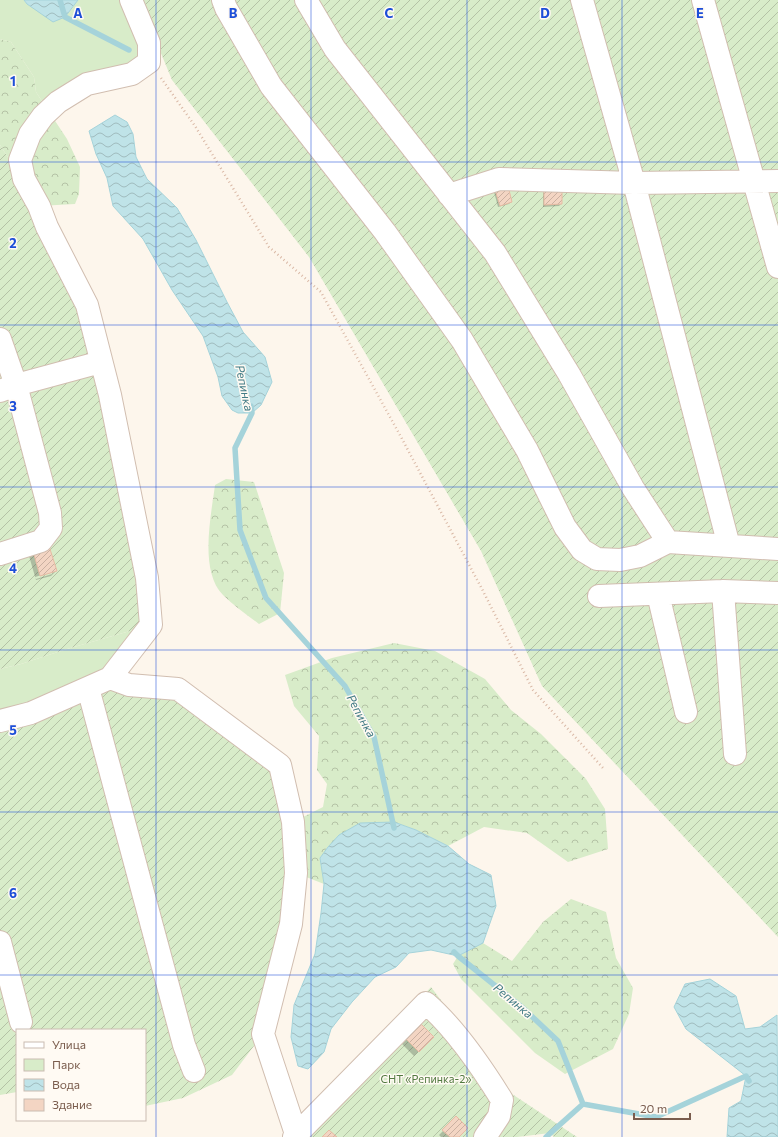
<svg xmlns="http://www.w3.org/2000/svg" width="778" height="1137" font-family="Commissioner,sans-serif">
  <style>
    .green { fill: #d8ecc9 }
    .forest { fill: url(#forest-crowns) }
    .garden { fill: url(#garden-furrows) }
    .water { fill: url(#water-waves); stroke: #a5d3da }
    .shadow { fill: #0003; fill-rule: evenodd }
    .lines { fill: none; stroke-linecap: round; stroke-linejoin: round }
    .stream { stroke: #a5d3da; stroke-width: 5.5 }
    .building { fill: url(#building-hatch); stroke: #e6bba3 }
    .minor-casing { stroke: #d1beb0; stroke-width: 24 }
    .path { stroke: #d9b8a5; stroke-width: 2.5; stroke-dasharray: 1 3; stroke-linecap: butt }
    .minor { stroke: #fff; stroke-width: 22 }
    .grid { fill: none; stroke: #1d4ed8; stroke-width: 1; stroke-opacity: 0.55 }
    .labels { text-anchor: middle; stroke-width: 3; stroke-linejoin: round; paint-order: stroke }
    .park-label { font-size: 11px; fill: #537a41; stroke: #fffaf3 }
    .water-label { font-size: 12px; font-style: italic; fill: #437c86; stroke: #fffaf3 }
    .grid-label { font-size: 13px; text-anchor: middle; font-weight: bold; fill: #1d4ed8; stroke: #fffaf3; stroke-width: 3; stroke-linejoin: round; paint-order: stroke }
  </style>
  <defs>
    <pattern id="forest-crowns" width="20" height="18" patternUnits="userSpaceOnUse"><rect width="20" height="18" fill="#d8ecc9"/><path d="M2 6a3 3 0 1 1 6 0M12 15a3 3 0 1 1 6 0" fill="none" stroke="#b4c2a5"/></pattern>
    <pattern id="garden-furrows" width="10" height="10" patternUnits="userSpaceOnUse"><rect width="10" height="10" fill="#d8ecc9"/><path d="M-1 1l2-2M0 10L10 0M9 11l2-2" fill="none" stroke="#b4c2a5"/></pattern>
    <pattern id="water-waves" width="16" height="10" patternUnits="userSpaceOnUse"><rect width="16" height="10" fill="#bfe3e8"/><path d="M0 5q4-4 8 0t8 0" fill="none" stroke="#a0bbbe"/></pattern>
    <pattern id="building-hatch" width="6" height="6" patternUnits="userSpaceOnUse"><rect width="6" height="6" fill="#f3d5c3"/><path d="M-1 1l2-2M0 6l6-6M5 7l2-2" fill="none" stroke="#cab0a1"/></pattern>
  </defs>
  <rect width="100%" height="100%" fill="#fdf6ec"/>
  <path class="green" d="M 0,0 L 24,0 L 27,4 L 65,17 L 78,0 L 126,0 L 144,52 L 130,64 L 59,90 L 42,101 L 36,92 L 34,77 L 11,42 L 0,39 Z
    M 151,625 L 110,678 L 0,721 L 0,669 L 21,664 L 67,649 Z"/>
  <path class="forest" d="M 0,39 L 11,42 L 34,77 L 36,92 L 67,139 L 80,167 L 79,194 L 75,204 L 39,206 L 0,145 Z
    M 226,479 L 254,482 L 284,573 L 280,613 L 259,624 C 247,615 234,606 223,595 C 199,571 211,516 215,485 Z
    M 394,643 L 435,651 L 485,679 L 511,710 L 541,734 L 586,779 L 605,809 L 608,849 L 568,862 L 527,833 L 484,827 L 448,846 L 416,830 L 394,822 L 328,847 L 320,858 L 324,884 L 296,873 L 293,822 L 323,807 L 327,784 L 317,770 L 319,736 L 294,706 L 285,675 L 332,658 Z
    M 571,899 L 606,912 L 616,958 L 633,988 L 629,1014 L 613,1049 L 565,1074 L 535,1053 L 461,979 L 453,964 L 458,956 L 483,943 L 512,961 L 543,922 Z"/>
  <path class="garden" d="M 139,0 L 778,0 L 778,937 L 542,686 L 481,551 L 309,257 L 172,80 Z
    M 0,145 L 39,206 L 87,305 L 151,625 L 67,649 L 21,664 L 0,669 Z
    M 88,688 L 178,689 L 280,765 L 296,873 L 263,1034 L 232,1075 L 183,1098 L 145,1106 L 145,1030 L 17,1030 L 17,1092 L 0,1095 L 0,721 Z
    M 431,987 L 512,1094 L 577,1137 L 554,1137 L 550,1133 L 517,1137 L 286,1137 L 297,1133 Z"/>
  <path class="water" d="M 24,0 L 78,0 L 65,17 L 53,22 L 27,4 Z
    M 115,115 L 127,122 L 133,134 L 136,157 L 147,179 L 177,208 L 196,240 L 227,302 L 243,332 L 265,357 L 272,382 L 261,405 L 252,413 L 238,413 L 232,410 L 222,396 L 218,377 L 203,336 L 172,290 L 143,239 L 113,206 L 107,178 L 96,154 L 89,131 Z
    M 394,822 L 416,830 L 448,846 L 469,864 L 491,875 L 496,906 L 483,943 L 458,956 L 431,950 L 409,953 L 396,967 L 375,977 L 352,1002 L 331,1029 L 324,1052 L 308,1069 L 298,1066 L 291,1037 L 294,1005 L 315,954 L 321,913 L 324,884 L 320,858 L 328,847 L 339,835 L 360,823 Z
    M 710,979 L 736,996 L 745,1029 L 760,1027 L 777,1015 L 778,1137 L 727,1137 L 729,1108 L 741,1101 L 746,1076 L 686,1029 L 674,1007 L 685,984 Z"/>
  <path class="shadow" d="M 496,190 L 511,202 L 509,204 L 498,207 L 494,192 Z
    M 545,191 L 561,204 L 559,206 L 543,207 L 543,193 Z
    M 34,552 L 56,571 L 51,576 L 36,580 L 29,556 ZM 52,572 L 52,574 L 36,579 L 35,577 Z
    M 420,1025 L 433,1037 L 414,1056 L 402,1044 Z
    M 456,1118 L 458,1137 L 441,1137 L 439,1135 Z"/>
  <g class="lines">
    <path class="stream" d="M 60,0 L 65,17 L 129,50
      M 251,406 L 252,413 L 235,448 L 240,530 L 266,598 L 345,686 L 374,737 L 394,828
      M 454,952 L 458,956 L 523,1008 L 558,1041 L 583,1104 L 656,1117 L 746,1076 L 749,1081
      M 546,1137 L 583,1104"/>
  </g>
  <path class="building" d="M 508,186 L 512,202 L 500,206 L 495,190 Z
    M 544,190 L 562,190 L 562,204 L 544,205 Z
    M 49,546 L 57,571 L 40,576 L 33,551 Z
    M 420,1023 L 434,1037 L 419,1052 L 405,1038 Z
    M 456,1116 L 468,1128 L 459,1137 L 450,1137 L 442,1130 Z
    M 329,1130 L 337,1137 L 322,1137 Z"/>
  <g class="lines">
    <g class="minor-casing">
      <path id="minor" d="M 223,0 L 226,8 L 271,86 L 385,232 L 462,340 L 527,450 L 565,527 L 582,550 L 597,559 L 620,560 L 640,556 L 668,542
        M 306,0 L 335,49 L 495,253 L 569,374 L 633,488 L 668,542 L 778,549
        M 582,0 L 634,183 L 729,546
        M 703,0 L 778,267
        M 449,195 L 499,179 L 634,183 L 778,181
        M 0,339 L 16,385 L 50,513 L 51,528 L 41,541 L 0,554
        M 0,391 L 16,385 L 101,362
        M 723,591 L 735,754
        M 658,594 L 686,712
        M 599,596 L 723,591 L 778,593
        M 110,678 L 129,685 L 178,689 L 280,765 L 293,822 L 296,873 L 291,924 L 263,1034 L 296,1134
        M 88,688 L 184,1045 L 194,1071
        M 0,721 L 31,713 L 110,678 L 151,625 L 147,578 L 110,395 L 87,305 L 47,227 L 39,206 L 24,179 L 20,160 L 30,134 L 43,116 L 58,102 L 87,84 L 132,74 L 149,62 L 149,43 L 131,0
        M 0,942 L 21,1022
        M 294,1137 L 426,1003 C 456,1029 481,1066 502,1100 L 499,1116 L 485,1137"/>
    </g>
    <path class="path" d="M 161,78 L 195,126 L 269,247 L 321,292 L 401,437 L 482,589 L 533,690 L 603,768"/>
    <use href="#minor" class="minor"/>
  </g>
  <path class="grid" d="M 156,0 L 156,1137M 311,0 L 311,1137M 467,0 L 467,1137M 622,0 L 622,1137M 0,162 L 778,162M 0,325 L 778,325M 0,487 L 778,487M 0,650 L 778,650M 0,812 L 778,812M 0,975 L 778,975"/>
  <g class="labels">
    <g class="park-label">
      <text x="426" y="1083">СНТ «Репинка-2»</text>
    </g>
    <g class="water-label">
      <text transform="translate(244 388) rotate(78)" y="4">Репинка</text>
      <text transform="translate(361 716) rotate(61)" y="4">Репинка</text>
      <text transform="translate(513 1001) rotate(40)" y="4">Репинка</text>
    </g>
  </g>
  <g class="grid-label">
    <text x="78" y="18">A</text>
    <text x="233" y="18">B</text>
    <text x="389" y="18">C</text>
    <text x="545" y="18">D</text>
    <text x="700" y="18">E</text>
    <text x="13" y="86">1</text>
    <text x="13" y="248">2</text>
    <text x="13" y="411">3</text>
    <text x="13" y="573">4</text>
    <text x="13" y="735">5</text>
    <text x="13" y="898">6</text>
  </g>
  <rect x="16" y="1029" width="130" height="92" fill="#fffaf3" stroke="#cabbb1"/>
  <rect x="24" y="1042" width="20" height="6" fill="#ffffff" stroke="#cabbb1"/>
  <text x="52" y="1049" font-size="12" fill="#7a5c4d">Улица</text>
  <rect x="24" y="1059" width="20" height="12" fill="#d8ecc9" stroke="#cabbb1"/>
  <text x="52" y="1069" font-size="12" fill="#7a5c4d">Парк</text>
  <rect x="24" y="1079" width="20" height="12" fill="url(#water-waves)" stroke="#cabbb1"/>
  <text x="52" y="1089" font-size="12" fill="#7a5c4d">Вода</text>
  <rect x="24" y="1099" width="20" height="12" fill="#f3d5c3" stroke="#cabbb1"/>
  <text x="52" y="1109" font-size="12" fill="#7a5c4d">Здание</text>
  <path d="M634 1113v6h56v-6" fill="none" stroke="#7a5c4d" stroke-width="2"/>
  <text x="640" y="1113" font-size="12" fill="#7a5c4d" stroke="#fffaf3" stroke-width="3" paint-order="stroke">20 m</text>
</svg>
